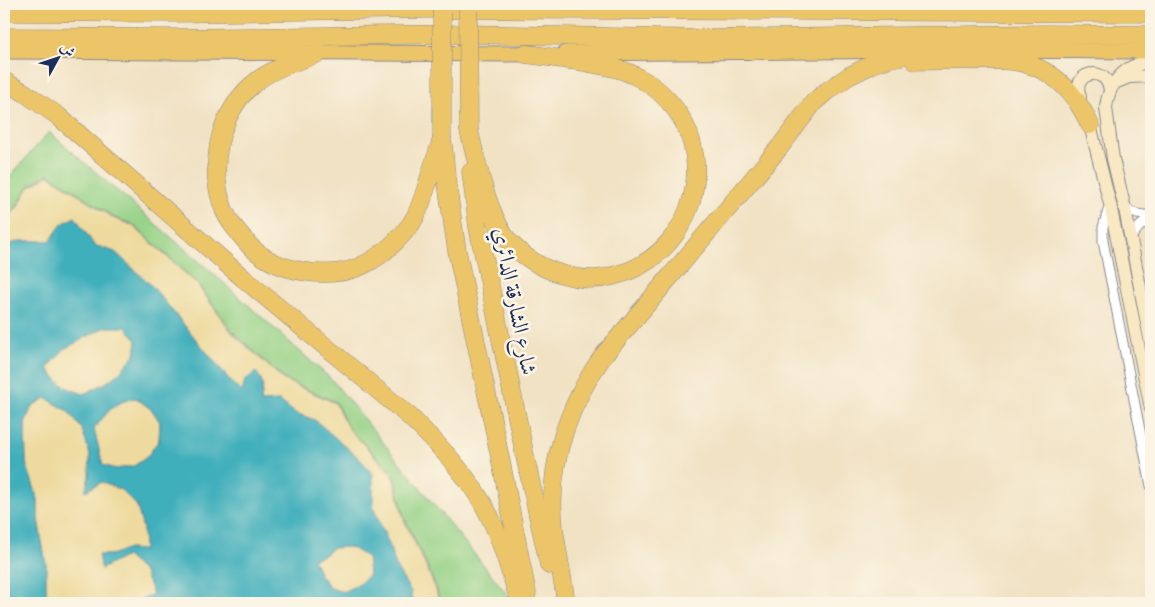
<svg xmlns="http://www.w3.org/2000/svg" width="1155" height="607" font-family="'EB Garamond',Amiri,serif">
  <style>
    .green { fill: #95d186; stroke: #588072 }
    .sand { fill: #eeda9e; stroke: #84847e }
    .water { fill: #3fafbc; stroke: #2d6f8d; fill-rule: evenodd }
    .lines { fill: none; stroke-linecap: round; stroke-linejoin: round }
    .street-casing { stroke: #868891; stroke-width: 11 }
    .secondary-casing { stroke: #868891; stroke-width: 14 }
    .primary-casing { stroke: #868891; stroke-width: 17 }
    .highway-casing { stroke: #868891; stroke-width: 19 }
    .street { stroke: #fff; stroke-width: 9 }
    .secondary { stroke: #f8e8c3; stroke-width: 12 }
    .primary { stroke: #edc569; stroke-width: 15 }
    .highway { stroke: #edc569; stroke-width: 18 }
    .highway-bridge-casing { stroke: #868891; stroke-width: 19; stroke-linecap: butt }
    .highway-bridge { stroke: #edc569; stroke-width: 18 }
    .labels { text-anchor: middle; stroke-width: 5; stroke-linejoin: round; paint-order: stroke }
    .street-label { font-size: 22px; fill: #1b2f5e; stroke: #fcf5e5 }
  </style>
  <rect width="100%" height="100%" fill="#fcf5e5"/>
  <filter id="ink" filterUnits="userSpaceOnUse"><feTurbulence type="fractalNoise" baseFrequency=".02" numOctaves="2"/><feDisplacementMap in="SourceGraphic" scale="10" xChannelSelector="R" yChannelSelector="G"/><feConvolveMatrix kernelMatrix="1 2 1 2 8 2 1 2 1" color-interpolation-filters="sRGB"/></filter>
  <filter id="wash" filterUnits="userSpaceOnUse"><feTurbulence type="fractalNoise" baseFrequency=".0096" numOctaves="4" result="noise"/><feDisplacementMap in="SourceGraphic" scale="20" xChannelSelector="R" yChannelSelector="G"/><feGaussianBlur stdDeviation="1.12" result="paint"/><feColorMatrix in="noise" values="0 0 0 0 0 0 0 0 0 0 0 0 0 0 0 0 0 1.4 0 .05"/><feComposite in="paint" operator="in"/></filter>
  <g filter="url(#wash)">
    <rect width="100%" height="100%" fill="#f1e2c4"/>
    <path class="green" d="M 49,132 L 209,270 L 332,380 L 507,594 L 509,603 L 440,603 L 437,590 L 429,570 L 405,519 L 394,474 L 348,428 L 336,402 L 285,380 L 233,332 L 198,284 L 132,224 L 115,218 L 49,174 L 29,186 L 15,209 L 4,219 L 4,183 Z"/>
    <path class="sand" d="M 49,175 L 115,219 L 132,225 L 197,284 L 232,333 L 284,380 L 335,403 L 348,428 L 393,475 L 404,520 L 428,571 L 436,590 L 439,603 L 411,603 L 411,592 L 397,569 L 388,542 L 373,507 L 315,420 L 295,413 L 280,401 L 261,402 L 263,387 L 261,378 L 246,380 L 243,393 L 233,384 L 151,285 L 115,252 L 94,245 L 75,217 L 62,224 L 50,241 L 20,241 L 4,246 L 4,220 L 16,210 L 29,187 Z
      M 105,327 L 126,327 L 137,341 L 135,354 L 121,371 L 106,383 L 83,394 C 64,388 60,385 48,368 L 64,349 Z
      M 46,398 L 68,411 L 82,429 L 90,455 L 89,477 L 86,491 L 102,482 L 121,490 L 137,506 L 143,529 L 145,551 L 128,549 L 111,555 L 98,555 L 101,569 L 126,556 L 144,572 L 153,594 L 135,603 L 49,603 L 46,589 L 46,564 L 38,519 L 38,499 L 26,463 L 25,423 L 32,406 Z
      M 136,398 L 152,410 L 160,422 L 159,440 L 147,457 L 134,466 L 116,469 L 102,465 L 94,429 L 109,410 L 123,401 Z
      M 350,547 L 367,557 L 369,574 L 359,584 L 343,592 L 331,588 L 320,575 L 313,558 L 324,555 L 332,548 Z"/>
    <path class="water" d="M 75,217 L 94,245 L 115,252 L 151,285 L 233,384 L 242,392 L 245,380 L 256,372 C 264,381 262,390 261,402 L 280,401 L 295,413 L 315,420 L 359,458 L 373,474 L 373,507 L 388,542 L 397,569 L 411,592 L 411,603 L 135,603 L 153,594 L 144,572 L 126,556 L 101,569 L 98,555 L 111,555 L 128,549 L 144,550 L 143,529 L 137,506 L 121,490 L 102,482 L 85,491 L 89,477 L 90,455 L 82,429 L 68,411 L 46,398 L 32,406 L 25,423 L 26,463 L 38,499 L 38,519 L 46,564 L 46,589 L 49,603 L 4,603 L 4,246 L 20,241 L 50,241 L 62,224 ZM 105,327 L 126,327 L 137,341 L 135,354 L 121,371 L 106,383 L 84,394 C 65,388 58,384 48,368 L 64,349 ZM 136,398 L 152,410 L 160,422 L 159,440 L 147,457 L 134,466 L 116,469 L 103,465 L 94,429 C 108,412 113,402 136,398 ZM 350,547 L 367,557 L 369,574 L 359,584 L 343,592 L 330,588 L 320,575 L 313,559 L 324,555 L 332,548 Z"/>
  </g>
  <g filter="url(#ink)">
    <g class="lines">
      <g class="street-casing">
        <path id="street" d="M 1110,204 L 1103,227 L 1103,241 L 1151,486
          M 1125,209 L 1137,214 L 1151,216
          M 1130,238 L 1140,226 L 1151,217"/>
      </g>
      <g class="secondary-casing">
        <path id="secondary" d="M 1151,62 C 1126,63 1108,83 1106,108 L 1113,159 L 1125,209 L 1151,344
          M 1117,82 L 1129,77 L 1151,76
          M 1080,97 C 1070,72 1106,64 1110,90
          M 1088,117 L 1110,204 L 1151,409"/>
      </g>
      <g class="primary-casing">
        <path id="primary" d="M 1137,4 L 1151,4
          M 4,51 L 537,54
          M 565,53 L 933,50 L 1151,51"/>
      </g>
      <g class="highway-casing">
        <path id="highway" d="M 4,12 L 172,13 L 424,9 L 1151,13
          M 4,37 L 173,38 L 463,34 L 709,39 L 1045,34 L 1151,35
          M 319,53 C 296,62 270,68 251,86 C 235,100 223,123 219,144 C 215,165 215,184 222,204 C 225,215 232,225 239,233 C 243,238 247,243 252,248 C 278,272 326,280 359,267 C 380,258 397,242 411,224 C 420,211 424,194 429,179 C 433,165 438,152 442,139
          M 915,61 C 935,60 954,61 973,60 C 986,60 999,60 1011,61 C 1050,65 1075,91 1090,125
          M 4,81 L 25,93 L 58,116 L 243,278 L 409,416 C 440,446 471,478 490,517 C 503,544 511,574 520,603
          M 469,131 C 478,166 485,204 504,235 C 515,251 537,266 555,272 C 567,276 579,279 592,279 C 605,279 617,275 629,271 C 692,245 716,165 676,110 C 666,97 654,85 639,78 C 621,67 599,65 578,61 C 560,59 543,56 525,54
          M 443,145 L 447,184 L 457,251 L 502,467 L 527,593
          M 471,172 L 478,227 L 526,461 L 549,565
          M 566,603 C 563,578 557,553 554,528 C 547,465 568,406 603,356 L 779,148 L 814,102 L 827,91 L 849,76 L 875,63 L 890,58 L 920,53 L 933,50"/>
      </g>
      <use href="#street" class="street"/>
      <use href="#secondary" class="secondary"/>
      <use href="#primary" class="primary"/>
      <use href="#highway" class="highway"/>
      <g class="highway-bridge-casing">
        <path id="highway-bridge" d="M 442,4 L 442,139
          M 468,4 L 469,131"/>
      </g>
      <use href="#highway-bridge" class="highway-bridge"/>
    </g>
  </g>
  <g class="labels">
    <g class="street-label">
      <text transform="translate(516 301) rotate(79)" y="8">شارع الشارقة الدائري</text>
    </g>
  </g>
  <rect width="1155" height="607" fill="none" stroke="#fcf5e5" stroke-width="20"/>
  <g transform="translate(58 58) rotate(50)" stroke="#fcf5e5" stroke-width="4" paint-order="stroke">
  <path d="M0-4L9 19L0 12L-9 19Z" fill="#1b2f5e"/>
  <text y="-8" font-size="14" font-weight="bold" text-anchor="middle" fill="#1b2f5e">ش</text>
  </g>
</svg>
